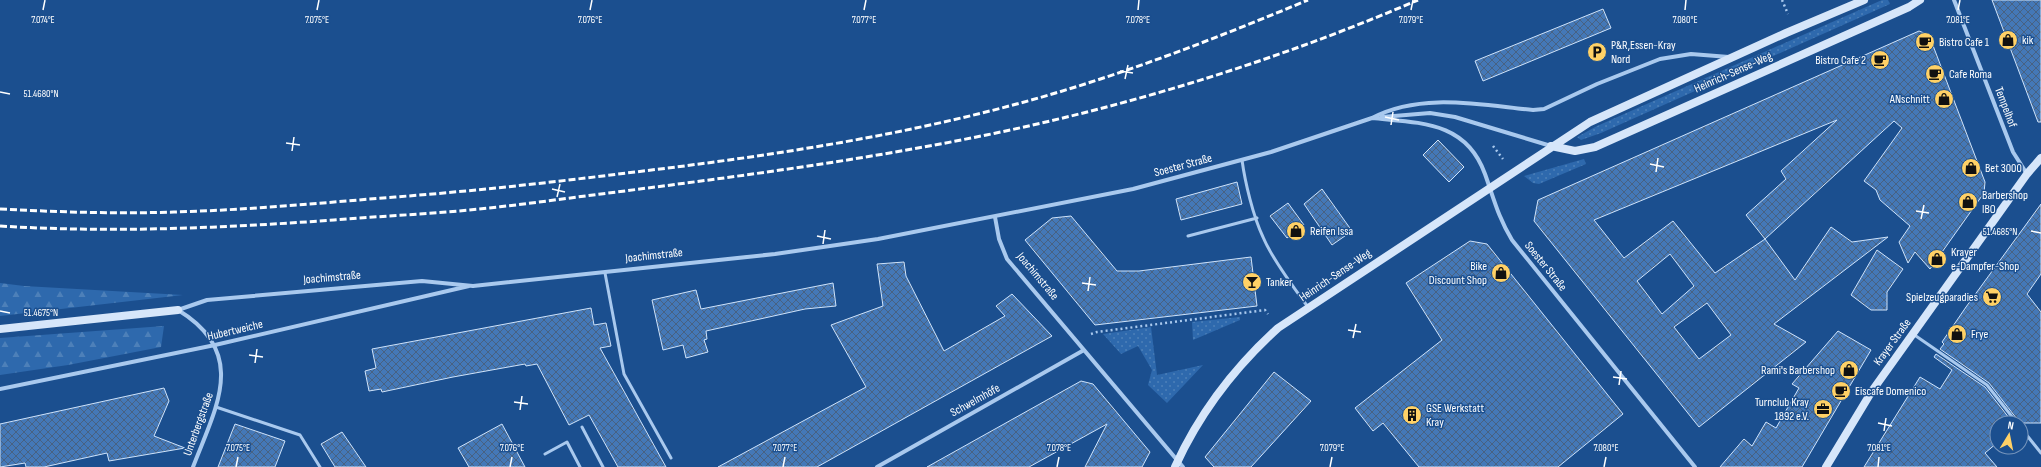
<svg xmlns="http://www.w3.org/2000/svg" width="2041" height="467" font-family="'Sofia Sans Condensed',sans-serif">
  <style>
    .grass { fill: url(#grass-dots) }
    .forest { fill: url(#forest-firs) }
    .building { fill: url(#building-cross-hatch); stroke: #cfe3fa; fill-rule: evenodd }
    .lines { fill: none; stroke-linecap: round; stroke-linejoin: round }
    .path { stroke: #a9c9ee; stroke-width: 2.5; stroke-dasharray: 2 3; stroke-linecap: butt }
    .lane { stroke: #a9c9ee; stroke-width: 3 }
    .street { stroke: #a9c9ee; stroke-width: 4 }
    .secondary { stroke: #d6e6fa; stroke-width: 8 }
    .rail { stroke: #fff; stroke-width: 3; stroke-dasharray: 7 3; stroke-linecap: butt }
    .ticks { fill: none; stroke: #fff; stroke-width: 1.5 }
    .labels { text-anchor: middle; stroke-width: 3; stroke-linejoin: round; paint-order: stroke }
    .poi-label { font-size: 12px; fill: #fff; stroke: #1b4f8f; text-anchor: start }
    .street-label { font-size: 12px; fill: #fff; stroke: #1b4f8f }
    .ticks-label { font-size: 10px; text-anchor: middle; fill: #fff; stroke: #1b4f8f; stroke-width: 3; stroke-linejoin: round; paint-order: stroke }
  </style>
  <defs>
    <pattern id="grass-dots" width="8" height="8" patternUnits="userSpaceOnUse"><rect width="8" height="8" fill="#2e69ad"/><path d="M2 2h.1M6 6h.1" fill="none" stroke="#4d80b9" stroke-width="1.8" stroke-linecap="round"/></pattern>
    <pattern id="forest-firs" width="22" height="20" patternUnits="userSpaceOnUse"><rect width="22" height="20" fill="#2e69ad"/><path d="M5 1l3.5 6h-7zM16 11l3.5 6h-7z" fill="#4d80b9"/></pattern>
    <pattern id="building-cross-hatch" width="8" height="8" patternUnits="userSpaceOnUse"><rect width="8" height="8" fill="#4478b7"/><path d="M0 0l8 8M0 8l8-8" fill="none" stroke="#486282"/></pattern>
  </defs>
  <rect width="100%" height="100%" fill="#1b4f8f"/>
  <path class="grass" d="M 1882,0 L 1888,0 L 1890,4 L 1601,133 L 1581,140 L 1577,137 L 1597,126 Z
    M 1584,159 L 1586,164 L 1539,184 L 1533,183 L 1524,176 Z
    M 1240,317 L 1240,320 L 1193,340 L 1192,322 Z
    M 1151,327 L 1157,375 L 1203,365 L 1167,403 L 1148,385 L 1152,370 L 1138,346 L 1121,354 L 1103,334 Z"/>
  <path class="forest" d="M 0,283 L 24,286 L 183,295 L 0,316 Z
    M 164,326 L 161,347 L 68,365 L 0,375 L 0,338 Z"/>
  <path class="building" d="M 1992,0 L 2041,0 L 2041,122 L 2038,122 Z
    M 1603,9 L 1611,28 L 1483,81 L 1475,61 Z
    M 1919,31 L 1929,35 L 1985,182 L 1984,193 L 1930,269 L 1915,252 L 1908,263 L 1899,242 L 1910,226 L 1880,200 L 1876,190 L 1864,181 L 1902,128 L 1894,121 L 1765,239 L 1795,280 L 1831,227 L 1852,242 L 1888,237 L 1774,324 L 1806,342 L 1699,427 L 1534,221 L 1538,200 ZM 1837,120 L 1781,171 L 1786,179 L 1746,215 L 1765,239 L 1715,273 L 1673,221 L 1624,258 L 1594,220 ZM 1670,254 L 1694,286 L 1662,314 L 1637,281 ZM 1707,303 L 1731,335 L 1699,359 L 1674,327 Z
    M 1438,140 L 1464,167 L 1449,182 L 1423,155 Z
    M 1237,182 L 1242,204 L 1181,220 L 1176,199 Z
    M 1322,189 L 1352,231 L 1332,245 L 1304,204 Z
    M 1288,203 L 1304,225 L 1287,238 L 1270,216 Z
    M 2041,204 L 2041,274 L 2027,294 L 2041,312 L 2041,423 L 2020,423 L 1989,383 L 1940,349 L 1944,344 L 1942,342 L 1966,307 Z
    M 1071,216 L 1117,271 L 1139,271 L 1251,257 L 1257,306 L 1095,325 L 1025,240 L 1052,218 Z
    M 1470,241 L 1487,244 L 1623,414 L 1558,467 L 1419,467 L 1383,423 L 1373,431 L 1355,408 L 1442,340 L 1406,283 Z
    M 1877,250 L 1903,269 L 1887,292 L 1887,310 L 1871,310 L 1851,295 Z
    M 904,262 L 906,276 L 944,351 L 1005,316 L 996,306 L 1012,294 L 1052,336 L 817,467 L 718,467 L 866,387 L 831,325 L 883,306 L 877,264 Z
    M 833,283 L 836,306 L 805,309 L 706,331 L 707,339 L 704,340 L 708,352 L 686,358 L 683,345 L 663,350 L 652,300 L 696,290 L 701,309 Z
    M 591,308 L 594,325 L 606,323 L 611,346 L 600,348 L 666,467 L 618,467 L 589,415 L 569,425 L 537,364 L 526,366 L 525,364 L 453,377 L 382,392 L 381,389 L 369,391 L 365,371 L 376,368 L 372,349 Z
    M 1838,331 L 1871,350 L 1802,467 L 1720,467 L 1744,439 L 1752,446 L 1766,422 L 1776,428 L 1799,388 L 1792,384 Z
    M 1936,354 L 1985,387 L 2013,423 L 1997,423 L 1997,443 L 1985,453 L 1997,467 L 1864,467 L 1920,377 L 1940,389 L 1952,370 L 1934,357 Z
    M 1274,372 L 1311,401 L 1251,467 L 1214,467 L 1205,457 Z
    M 1081,381 L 1093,384 L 1150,452 L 1142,467 L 1085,467 L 1107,424 L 1029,467 L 927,467 Z
    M 164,388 L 169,401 L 154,436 L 185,448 L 109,461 L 107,453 L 44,467 L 26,467 L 25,463 L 0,467 L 0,424 Z
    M 235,424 L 285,441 L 275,467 L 218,467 Z
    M 502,424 L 525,467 L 469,467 L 458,448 Z
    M 342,432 L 366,467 L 335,467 L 321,444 Z"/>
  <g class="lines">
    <path class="path" d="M 1782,0 L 1788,14
      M 1493,146 L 1503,159
      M 1091,334 L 1097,332 L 1265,310 L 1268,314"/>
    <path class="lane" d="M 1242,160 C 1245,182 1253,216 1263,237 C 1272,259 1294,288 1308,307
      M 1188,236 L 1257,218
      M 605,273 L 624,374 L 671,458
      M 1913,334 L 1987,385 L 2017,423
      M 216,407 L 300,435 L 320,467
      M 582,427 L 603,467
      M 2021,428 L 2041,453
      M 545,454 L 567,442 L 580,467"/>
    <path class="street" d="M 1954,0 L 2013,152 L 2027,174
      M 1382,117 L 1430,113 L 1455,117 L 1551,146
      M 1372,118 C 1420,123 1466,121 1485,174 C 1494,199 1498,217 1512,240 L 1695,467
      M 995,217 L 999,239 L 1007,259 L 1183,467
      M 178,310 L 207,300 L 422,281 L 473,286 L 775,254 L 878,239 L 1133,189 L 1271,152 L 1372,118 C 1421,92 1481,105 1533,110 L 1544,109 L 1597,84 L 1660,59 L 1691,54 L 1729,57
      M 178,310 C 249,353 216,407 193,467
      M 0,389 L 215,345 L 469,286
      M 877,467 L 1084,350"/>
    <path class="secondary" d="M 1551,146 L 1575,151 L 1595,147 L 1909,7 L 1920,0
      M 0,329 L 178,310
      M 1175,467 C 1199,414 1235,367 1278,328 L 1590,122 L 1786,33 L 1864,0
      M 1826,467 L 1872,391 L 2027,174 L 2041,158"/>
    <path class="rail" d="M 0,209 C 58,212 116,214 174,212 C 248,210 321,203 395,197 C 475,191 555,182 635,172 C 787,154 942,130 1088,83 C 1163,59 1236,30 1308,0
      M 0,226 C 111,233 223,228 334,220 C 382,216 431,214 479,209 C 520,205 561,199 601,194 C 734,177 866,160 996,133 C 1140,103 1283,58 1418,0"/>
  </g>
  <path class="ticks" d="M 43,10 L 45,0M 317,10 L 319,0M 590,10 L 592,0M 864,10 L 866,0M 1138,10 L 1139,0M 1411,10 L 1413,0M 1685,10 L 1686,0M 1958,10 L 1960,0M 1120,71 L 1133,73M 1125,79 L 1128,65M 0,92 L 10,94M 1385,117 L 1399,120M 1391,125 L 1393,112M 286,143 L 300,145M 292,151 L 294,137M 1650,164 L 1664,167M 1656,172 L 1658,158M 552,189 L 565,192M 557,197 L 560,184M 1916,211 L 1929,213M 1921,219 L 1924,205M 2031,231 L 2041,233M 817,236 L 831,239M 823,244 L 825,230M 1082,283 L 1096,285M 1088,291 L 1090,277M 0,311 L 10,313M 1348,330 L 1361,332M 1353,338 L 1356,324M 249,355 L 263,357M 255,363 L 257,349M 1613,377 L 1627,379M 1619,385 L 1621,371M 514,402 L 528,404M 520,410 L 522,396M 1878,423 L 1892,426M 1884,431 L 1886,418M 236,467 L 238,457M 510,467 L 512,457M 783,467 L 785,457M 1057,467 L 1059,457M 1330,467 L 1332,457M 1604,467 L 1606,457M 1878,467 L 1879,457"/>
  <defs>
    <g id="shop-disc" transform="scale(1)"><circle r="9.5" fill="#ffd166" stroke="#1b4f8f"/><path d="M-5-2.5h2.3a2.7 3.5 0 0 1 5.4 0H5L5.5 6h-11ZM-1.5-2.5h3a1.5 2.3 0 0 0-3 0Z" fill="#111"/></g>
    <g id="cafe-disc" transform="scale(1)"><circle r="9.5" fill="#ffd166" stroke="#1b4f8f"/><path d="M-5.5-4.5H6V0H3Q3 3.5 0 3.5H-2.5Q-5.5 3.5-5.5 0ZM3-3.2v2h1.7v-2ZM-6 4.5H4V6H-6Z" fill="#111"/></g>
    <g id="parking-disc" transform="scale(1)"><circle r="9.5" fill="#ffd166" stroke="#1b4f8f"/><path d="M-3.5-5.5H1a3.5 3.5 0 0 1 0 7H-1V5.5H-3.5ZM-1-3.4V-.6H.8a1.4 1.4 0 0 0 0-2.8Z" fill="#111"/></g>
    <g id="bar-disc" transform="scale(1)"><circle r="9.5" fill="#ffd166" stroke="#1b4f8f"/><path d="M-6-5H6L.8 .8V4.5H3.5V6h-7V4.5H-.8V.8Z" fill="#111"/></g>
    <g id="supermarket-disc" transform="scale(1)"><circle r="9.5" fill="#ffd166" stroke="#1b4f8f"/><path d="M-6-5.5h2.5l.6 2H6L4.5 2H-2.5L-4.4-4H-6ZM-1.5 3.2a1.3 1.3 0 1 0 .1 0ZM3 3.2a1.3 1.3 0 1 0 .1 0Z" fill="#111"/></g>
    <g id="office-disc" transform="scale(1)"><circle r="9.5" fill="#ffd166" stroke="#1b4f8f"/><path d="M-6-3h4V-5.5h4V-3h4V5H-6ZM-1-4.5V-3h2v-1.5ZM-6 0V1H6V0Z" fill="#111"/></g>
    <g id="building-disc" transform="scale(1)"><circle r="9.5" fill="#ffd166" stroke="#1b4f8f"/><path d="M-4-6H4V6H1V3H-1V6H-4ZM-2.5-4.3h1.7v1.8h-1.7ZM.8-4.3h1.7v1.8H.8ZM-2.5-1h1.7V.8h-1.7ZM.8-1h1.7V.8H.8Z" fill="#111"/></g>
  </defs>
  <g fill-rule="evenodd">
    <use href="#shop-disc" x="2008" y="40"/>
    <use href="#cafe-disc" x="1925" y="42"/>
    <use href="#parking-disc" x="1597" y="52"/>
    <use href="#cafe-disc" x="1880" y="60"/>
    <use href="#cafe-disc" x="1935" y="74"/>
    <use href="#shop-disc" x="1944" y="99"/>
    <use href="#shop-disc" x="1971" y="168"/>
    <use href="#shop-disc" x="1968" y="202"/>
    <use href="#shop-disc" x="1296" y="231"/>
    <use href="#shop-disc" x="1937" y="259"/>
    <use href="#shop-disc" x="1501" y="273"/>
    <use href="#bar-disc" x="1252" y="282"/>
    <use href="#supermarket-disc" x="1992" y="297"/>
    <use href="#shop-disc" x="1957" y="334"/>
    <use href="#shop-disc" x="1849" y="370"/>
    <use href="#cafe-disc" x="1841" y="391"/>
    <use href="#office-disc" x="1823" y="409"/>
    <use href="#building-disc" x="1412" y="415"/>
  </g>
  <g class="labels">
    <g class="poi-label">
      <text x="2022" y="44">kik</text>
      <text x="1939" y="46">Bistro Cafe 1</text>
      <text x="1611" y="49">P&amp;R,Essen-Kray<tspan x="1611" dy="14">Nord</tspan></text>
      <text x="1866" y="64" text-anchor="end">Bistro Cafe 2</text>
      <text x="1949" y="78">Cafe Roma</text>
      <text x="1930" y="103" text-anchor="end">ANschnitt</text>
      <text x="1985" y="172">Bet 3000</text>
      <text x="1982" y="199">Barbershop<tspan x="1982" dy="14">IBO</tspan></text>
      <text x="1310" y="235">Reifen Issa</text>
      <text x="1951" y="256">Krayer<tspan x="1951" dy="14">e-Dampfer-Shop</tspan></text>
      <text x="1487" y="270" text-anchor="end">Bike<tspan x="1487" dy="14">Discount Shop</tspan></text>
      <text x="1266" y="286">Tanker</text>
      <text x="1978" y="301" text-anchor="end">Spielzeugparadies</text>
      <text x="1971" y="338">Frye</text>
      <text x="1835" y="374" text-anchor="end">Rami's Barbershop</text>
      <text x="1855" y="395">Eiscafe Domenico</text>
      <text x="1809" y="406" text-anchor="end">Turnclub Kray<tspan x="1809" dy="14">1892 e.V.</tspan></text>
      <text x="1426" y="412">GSE Werkstatt<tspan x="1426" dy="14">Kray</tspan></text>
    </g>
    <g class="street-label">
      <text transform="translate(1733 72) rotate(-24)" y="4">Heinrich-Sense-Weg</text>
      <text transform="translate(2006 107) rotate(69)" y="4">Tempelhof</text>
      <text transform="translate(1183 165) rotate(-15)" y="4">Soester Straße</text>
      <text transform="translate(654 255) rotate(-6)" y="4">Joachimstraße</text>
      <text transform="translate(1546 266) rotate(51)" y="4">Soester Straße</text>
      <text transform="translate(1335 275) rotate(-34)" y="4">Heinrich-Sense-Weg</text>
      <text transform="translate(1038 276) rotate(50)" y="4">Joachimstraße</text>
      <text transform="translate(332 277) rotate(-5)" y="4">Joachimstraße</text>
      <text transform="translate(235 330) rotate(-13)" y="4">Hubertweiche</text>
      <text transform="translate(1892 342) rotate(-54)" y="4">Krayer Straße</text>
      <text transform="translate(975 400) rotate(-29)" y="4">Schwelmhöfe</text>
      <text transform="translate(198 424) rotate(-70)" y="4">Unterbergstraße</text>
    </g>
  </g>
  <g class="ticks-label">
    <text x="590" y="23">7.076°E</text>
    <text x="864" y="23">7.077°E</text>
    <text x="43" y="23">7.074°E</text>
    <text x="317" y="23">7.075°E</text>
    <text x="1138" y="23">7.078°E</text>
    <text x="1411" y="23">7.079°E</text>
    <text x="1685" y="23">7.080°E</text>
    <text x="1958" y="23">7.081°E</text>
    <text x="41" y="97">51.4680°N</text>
    <text x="2000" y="235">51.4685°N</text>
    <text x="41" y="316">51.4675°N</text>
    <text x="238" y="451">7.075°E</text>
    <text x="512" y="451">7.076°E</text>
    <text x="785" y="451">7.077°E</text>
    <text x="1059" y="451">7.078°E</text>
    <text x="1332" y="451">7.079°E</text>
    <text x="1606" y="451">7.080°E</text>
    <text x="1879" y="451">7.081°E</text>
  </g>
  <g transform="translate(2009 435) rotate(10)"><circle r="19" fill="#1b4f8f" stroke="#7695bc"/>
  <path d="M0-3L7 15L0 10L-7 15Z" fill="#ffd166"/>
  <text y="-6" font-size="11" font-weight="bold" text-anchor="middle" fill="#ffffff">N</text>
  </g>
</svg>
